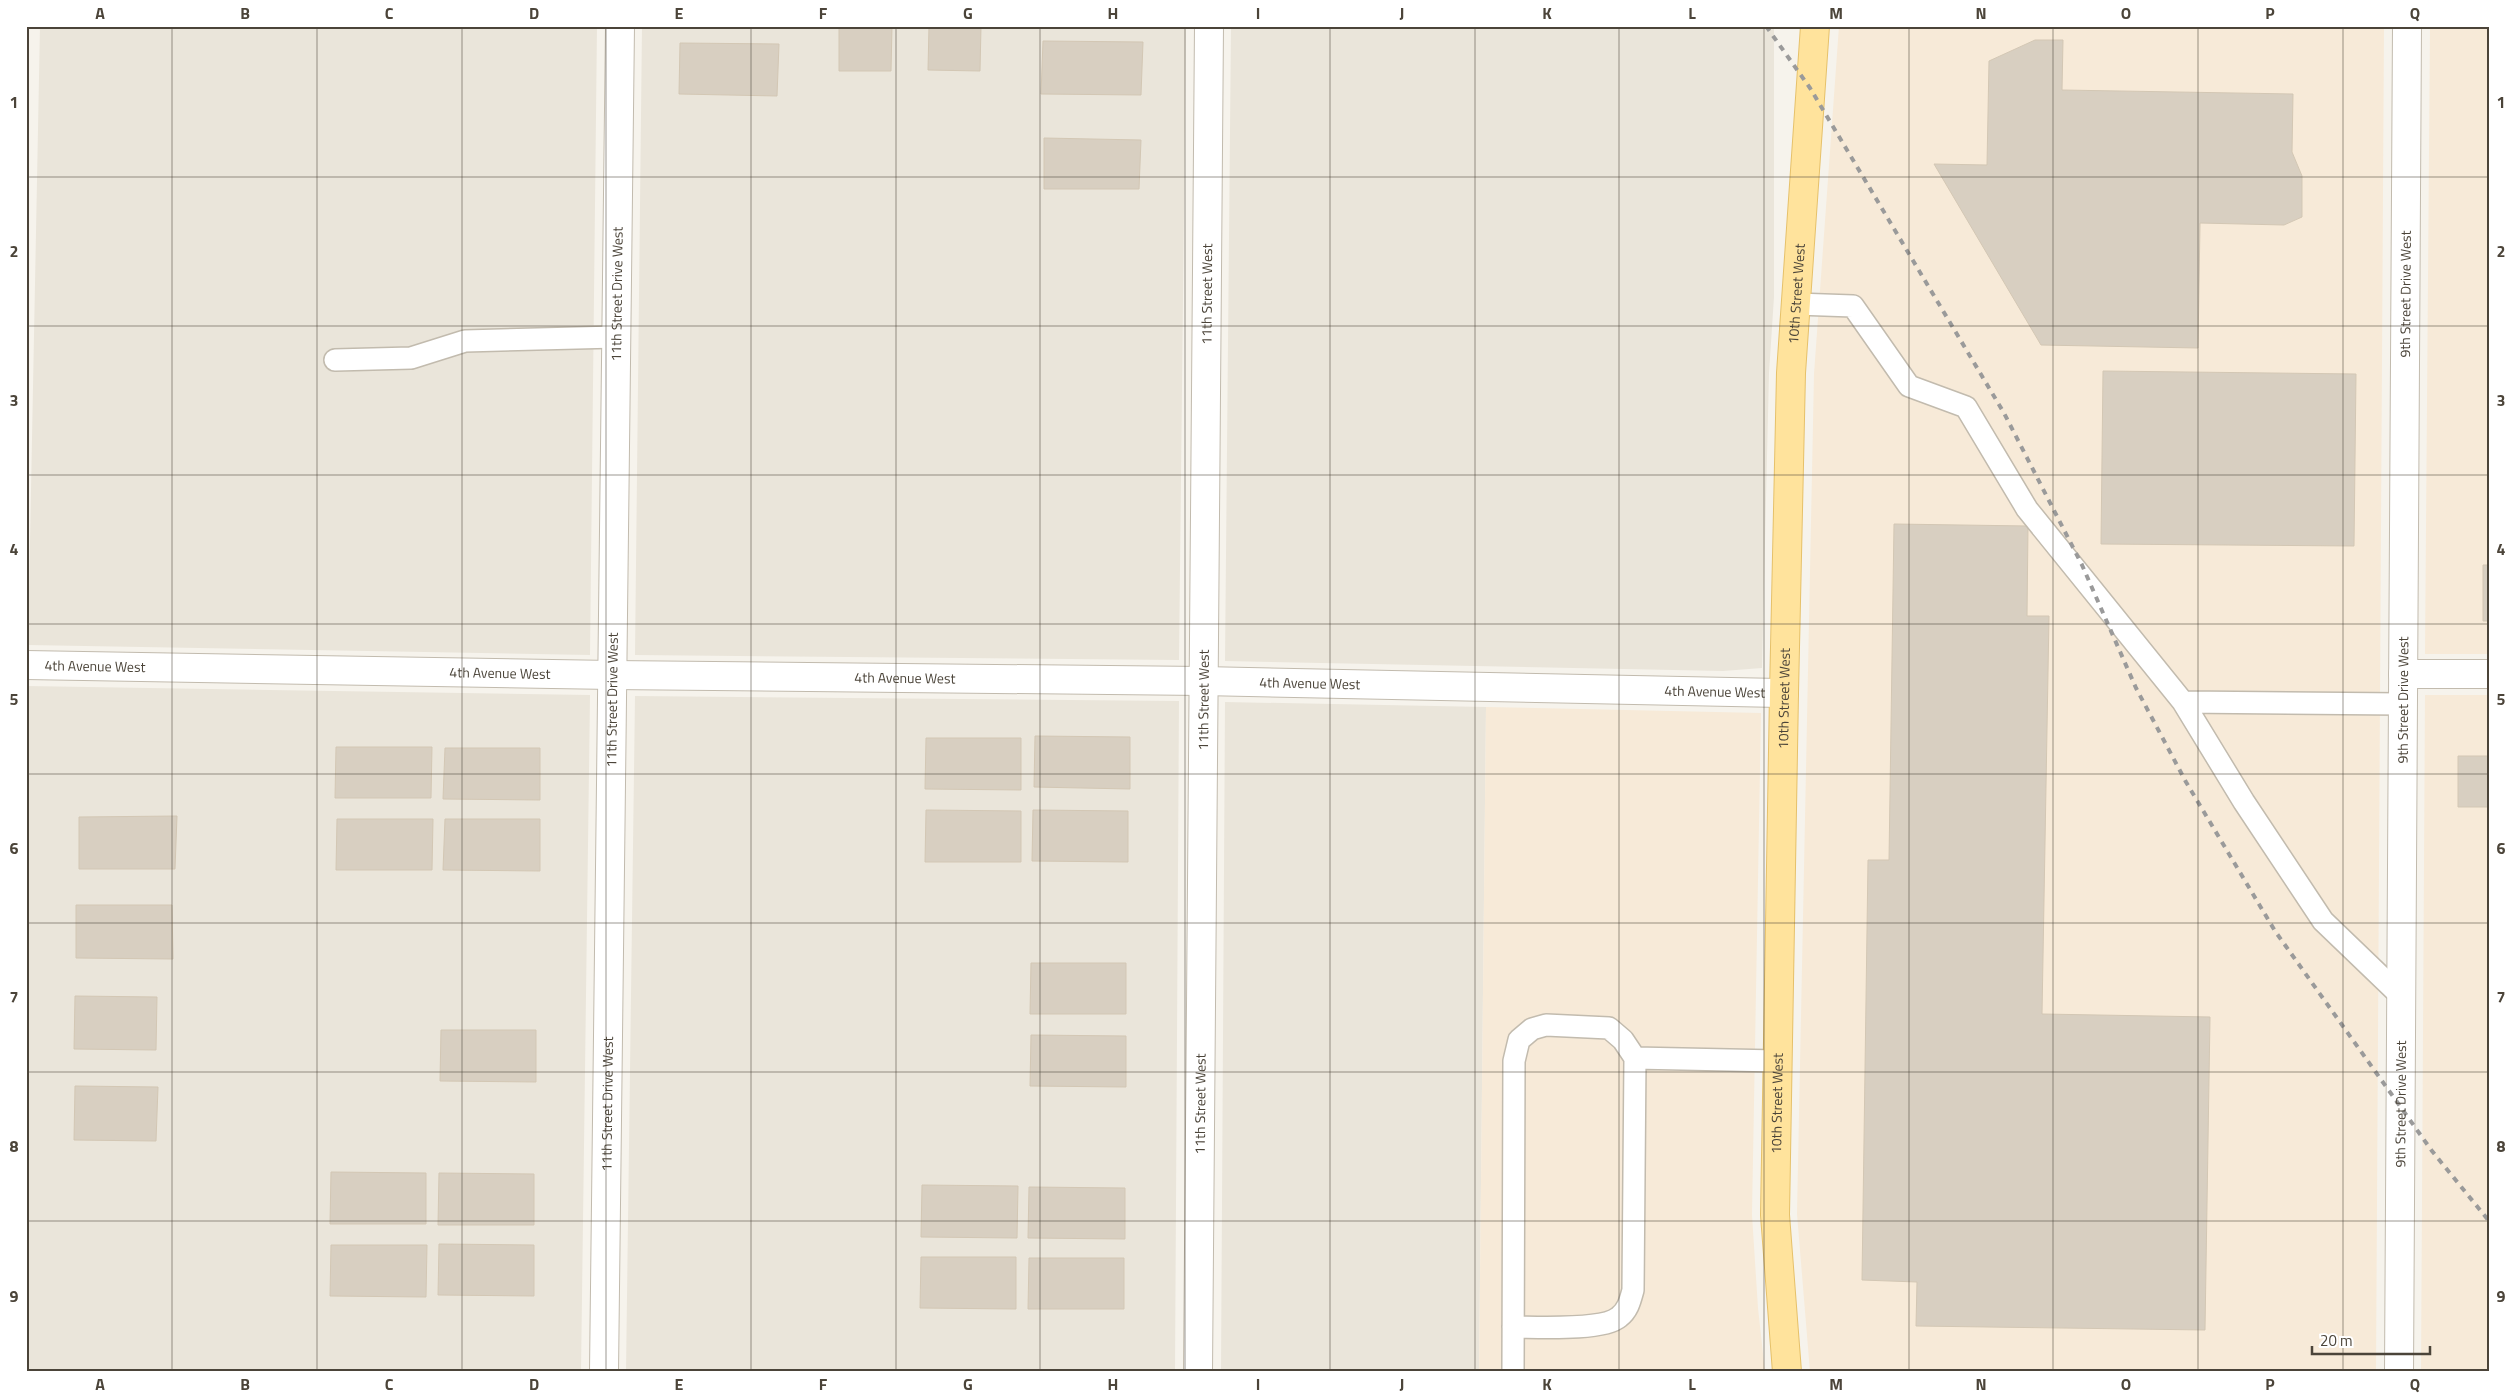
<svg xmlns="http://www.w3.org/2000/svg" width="2515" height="1398" font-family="'Titillium Web',sans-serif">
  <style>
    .residential { fill: #eae5da }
    .commercial { fill: #f7ead8 }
    .building { fill: #d8cfc1; stroke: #d3c7b4 }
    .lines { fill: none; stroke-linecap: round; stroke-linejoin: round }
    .service-casing { stroke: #c2bbae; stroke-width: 24 }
    .minor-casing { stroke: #c2bbae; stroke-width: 30 }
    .primary-casing { stroke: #e6c16a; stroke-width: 30 }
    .service { stroke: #fff; stroke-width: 21 }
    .minor { stroke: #fff; stroke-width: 28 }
    .primary { stroke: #ffe39c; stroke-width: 28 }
    .rail { stroke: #9a9a9a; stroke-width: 4; stroke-dasharray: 6 6; stroke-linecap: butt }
    .grid { fill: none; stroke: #4b4439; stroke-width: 1; stroke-opacity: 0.55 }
    .labels { text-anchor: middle; stroke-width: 4.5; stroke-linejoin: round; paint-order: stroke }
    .street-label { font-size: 14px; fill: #4b4439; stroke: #fff }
    .neatline { fill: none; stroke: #4b4439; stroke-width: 2 }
    .grid-label { font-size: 16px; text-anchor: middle; font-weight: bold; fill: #4b4439 }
  </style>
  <rect width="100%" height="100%" fill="#f6f3ec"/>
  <path class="residential" d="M 40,26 L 597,26 L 590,655 L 28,645 Z
    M 642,26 L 1186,26 L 1179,660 L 635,655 Z
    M 1231,26 L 1774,26 L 1774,297 L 1769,373 L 1762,668 L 1723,671 L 1225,661 Z
    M 27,686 L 590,695 L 581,1372 L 26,1372 Z
    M 635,696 L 1179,701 L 1175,1372 L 626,1372 Z
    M 1225,702 L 1486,707 L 1479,1372 L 1221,1372 Z"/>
  <path class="commercial" d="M 1839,26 L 2384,26 L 2376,1372 L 1810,1372 L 1797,1214 L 1814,374 Z
    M 2430,26 L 2489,26 L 2489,654 L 2425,654 Z
    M 2425,695 L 2489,695 L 2489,1372 L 2421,1372 Z
    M 1486,707 L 1761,713 L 1752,1215 L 1758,1308 L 1765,1372 L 1479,1372 Z"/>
  <path class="building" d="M 839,26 L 892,26 L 891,71 L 839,71 Z
    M 929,26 L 981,26 L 980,71 L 928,70 Z
    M 2035,40 L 2063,40 L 2062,90 L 2293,94 L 2292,152 L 2302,176 L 2302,217 L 2284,225 L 2200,223 L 2198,348 L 2041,345 L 1934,164 L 1987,165 L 1989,61 Z
    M 1043,41 L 1143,42 L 1141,95 L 1041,94 Z
    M 680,43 L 779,44 L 777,96 L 679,94 Z
    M 1044,138 L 1141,140 L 1139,189 L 1044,189 Z
    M 2488,307 L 2489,307 L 2489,396 L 2488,396 Z
    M 2103,371 L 2356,374 L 2354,546 L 2101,544 Z
    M 1894,524 L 2028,526 L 2027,616 L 2049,616 L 2042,1014 L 2210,1017 L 2205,1330 L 1916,1326 L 1917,1282 L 1862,1280 L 1868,860 L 1889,860 Z
    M 2483,565 L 2489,565 L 2489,621 L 2483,621 Z
    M 1035,736 L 1130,737 L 1130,789 L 1034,787 Z
    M 926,738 L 1021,738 L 1021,790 L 925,789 Z
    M 336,747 L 432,747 L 431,798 L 335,798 Z
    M 445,748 L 540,748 L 540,800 L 443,799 Z
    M 2458,756 L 2489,756 L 2489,807 L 2458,807 Z
    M 926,810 L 1021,811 L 1021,862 L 925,862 Z
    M 1033,810 L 1128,811 L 1128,862 L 1032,861 Z
    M 177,816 L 175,869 L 79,869 L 79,817 Z
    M 337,819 L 433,819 L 432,870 L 336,870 Z
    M 445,819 L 540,819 L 540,871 L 443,870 Z
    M 76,905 L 172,905 L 173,959 L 76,958 Z
    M 1031,963 L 1126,963 L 1126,1014 L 1030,1014 Z
    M 75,996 L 157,997 L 156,1050 L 74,1049 Z
    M 441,1030 L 536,1030 L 536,1082 L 440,1081 Z
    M 1031,1035 L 1126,1036 L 1126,1087 L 1030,1086 Z
    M 75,1086 L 158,1087 L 156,1141 L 74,1140 Z
    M 331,1172 L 426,1173 L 426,1224 L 330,1224 Z
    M 439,1173 L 534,1174 L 534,1225 L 438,1225 Z
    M 922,1185 L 1018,1186 L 1017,1238 L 921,1237 Z
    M 1029,1187 L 1125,1188 L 1125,1239 L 1028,1238 Z
    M 439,1244 L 534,1245 L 534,1296 L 438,1295 Z
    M 331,1245 L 427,1245 L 426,1297 L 330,1296 Z
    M 921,1257 L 1016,1257 L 1016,1309 L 920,1308 Z
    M 1029,1258 L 1124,1258 L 1124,1309 L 1028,1309 Z"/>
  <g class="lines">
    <g class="service-casing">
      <path id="service" d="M 1796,304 L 1853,306 L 1909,386 L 1966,407 L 2027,509 L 2183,702 L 2244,802 L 2323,921 L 2400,995
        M 335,360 L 411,358 L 465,341 L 616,337
        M 2183,702 L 2402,704
        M 1513,1327 C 1536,1327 1603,1331 1619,1317 C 1628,1310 1630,1301 1633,1290 L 1635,1058
        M 1513,1372 L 1514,1061 L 1519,1040 L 1532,1029 L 1546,1025 L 1609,1028 L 1623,1040 L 1635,1058 L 1777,1061"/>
    </g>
    <g class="minor-casing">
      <g id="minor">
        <path id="s1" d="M 26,665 L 612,675 L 1202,681 L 1784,693"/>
        <path d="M 2403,674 L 2489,674"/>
        <path id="s2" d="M 604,1372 L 620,26"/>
        <path id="s3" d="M 1198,1372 L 1209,26"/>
        <path id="s4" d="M 2399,1372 L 2407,26"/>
      </g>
    </g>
    <g class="primary-casing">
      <g id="primary">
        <path id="s5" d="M 1787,1372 L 1775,1215 L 1784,693 L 1791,373 L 1815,26"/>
      </g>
    </g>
    <use href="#service" class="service"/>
    <use href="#minor" class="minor"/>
    <use href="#primary" class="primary"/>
    <path class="rail" d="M 1766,26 L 1810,88 L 2004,413 L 2082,565 L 2136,688 L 2186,782 L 2275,931 L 2432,1151 L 2489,1221"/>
  </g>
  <path class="grid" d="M 172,26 L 172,1372M 317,26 L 317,1372M 462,26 L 462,1372M 606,26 L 606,1372M 751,26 L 751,1372M 896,26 L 896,1372M 1040,26 L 1040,1372M 1185,26 L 1185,1372M 1330,26 L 1330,1372M 1475,26 L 1475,1372M 1619,26 L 1619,1372M 1764,26 L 1764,1372M 1909,26 L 1909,1372M 2053,26 L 2053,1372M 2198,26 L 2198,1372M 2343,26 L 2343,1372M 26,177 L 2489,177M 26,326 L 2489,326M 26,475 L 2489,475M 26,624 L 2489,624M 26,774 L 2489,774M 26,923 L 2489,923M 26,1072 L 2489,1072M 26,1221 L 2489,1221"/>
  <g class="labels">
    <g class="street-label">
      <text dy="5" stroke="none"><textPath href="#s2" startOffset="1078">11th Street Drive West</textPath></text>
      <text dy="5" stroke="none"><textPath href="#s3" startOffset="1078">11th Street West</textPath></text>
      <text dy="5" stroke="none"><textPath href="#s5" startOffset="1079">10th Street West</textPath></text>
      <text dy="5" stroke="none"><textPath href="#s4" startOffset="1078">9th Street Drive West</textPath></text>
      <text dy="5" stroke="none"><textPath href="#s1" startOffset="69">4th Avenue West</textPath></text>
      <text dy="5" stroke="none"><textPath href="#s1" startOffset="474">4th Avenue West</textPath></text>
      <text dy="5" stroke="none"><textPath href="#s1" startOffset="879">4th Avenue West</textPath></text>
      <text dy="5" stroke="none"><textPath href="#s1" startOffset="1284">4th Avenue West</textPath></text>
      <text dy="5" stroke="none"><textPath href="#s1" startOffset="1689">4th Avenue West</textPath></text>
      <text dy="5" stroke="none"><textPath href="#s2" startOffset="672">11th Street Drive West</textPath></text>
      <text dy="5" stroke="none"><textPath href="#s3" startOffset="672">11th Street West</textPath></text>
      <text dy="5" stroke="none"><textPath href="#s5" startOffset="674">10th Street West</textPath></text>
      <text dy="5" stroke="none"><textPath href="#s4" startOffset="672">9th Street Drive West</textPath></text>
      <text dy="5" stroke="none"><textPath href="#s2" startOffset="268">11th Street Drive West</textPath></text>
      <text dy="5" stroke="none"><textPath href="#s3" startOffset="268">11th Street West</textPath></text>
      <text dy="5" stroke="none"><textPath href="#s5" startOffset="269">10th Street West</textPath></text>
      <text dy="5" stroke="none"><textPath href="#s4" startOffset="268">9th Street Drive West</textPath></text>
    </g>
  </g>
  <rect width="2515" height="1398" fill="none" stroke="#ffffff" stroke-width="55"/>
  <path d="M2312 1346v8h118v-8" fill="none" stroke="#4b4439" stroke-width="2.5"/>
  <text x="2320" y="1346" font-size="15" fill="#4b4439" stroke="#ffffff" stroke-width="4" paint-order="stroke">20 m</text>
  <rect x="28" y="28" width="2460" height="1342" class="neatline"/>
  <g class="grid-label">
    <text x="100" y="19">A</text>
    <text x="245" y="19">B</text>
    <text x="389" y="19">C</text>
    <text x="534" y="19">D</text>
    <text x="679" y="19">E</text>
    <text x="823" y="19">F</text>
    <text x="968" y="19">G</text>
    <text x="1113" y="19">H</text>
    <text x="1258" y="19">I</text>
    <text x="1402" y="19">J</text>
    <text x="1547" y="19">K</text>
    <text x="1692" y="19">L</text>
    <text x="1836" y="19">M</text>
    <text x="1981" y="19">N</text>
    <text x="2126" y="19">O</text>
    <text x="2270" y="19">P</text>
    <text x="2415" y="19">Q</text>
    <text x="14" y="108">1</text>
    <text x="2501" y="108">1</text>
    <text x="14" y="257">2</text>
    <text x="2501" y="257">2</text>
    <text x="14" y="406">3</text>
    <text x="2501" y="406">3</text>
    <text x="14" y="555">4</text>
    <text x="2501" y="555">4</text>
    <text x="14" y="705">5</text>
    <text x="2501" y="705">5</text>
    <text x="14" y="854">6</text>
    <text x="2501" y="854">6</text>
    <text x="14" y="1003">7</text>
    <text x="2501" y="1003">7</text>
    <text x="14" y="1152">8</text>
    <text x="2501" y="1152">8</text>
    <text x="14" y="1302">9</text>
    <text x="2501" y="1302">9</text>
    <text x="100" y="1390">A</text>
    <text x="245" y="1390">B</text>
    <text x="389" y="1390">C</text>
    <text x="534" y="1390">D</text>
    <text x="679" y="1390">E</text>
    <text x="823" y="1390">F</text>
    <text x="968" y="1390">G</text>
    <text x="1113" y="1390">H</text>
    <text x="1258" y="1390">I</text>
    <text x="1402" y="1390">J</text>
    <text x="1547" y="1390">K</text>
    <text x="1692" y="1390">L</text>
    <text x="1836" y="1390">M</text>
    <text x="1981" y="1390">N</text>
    <text x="2126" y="1390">O</text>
    <text x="2270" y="1390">P</text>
    <text x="2415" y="1390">Q</text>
  </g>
</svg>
